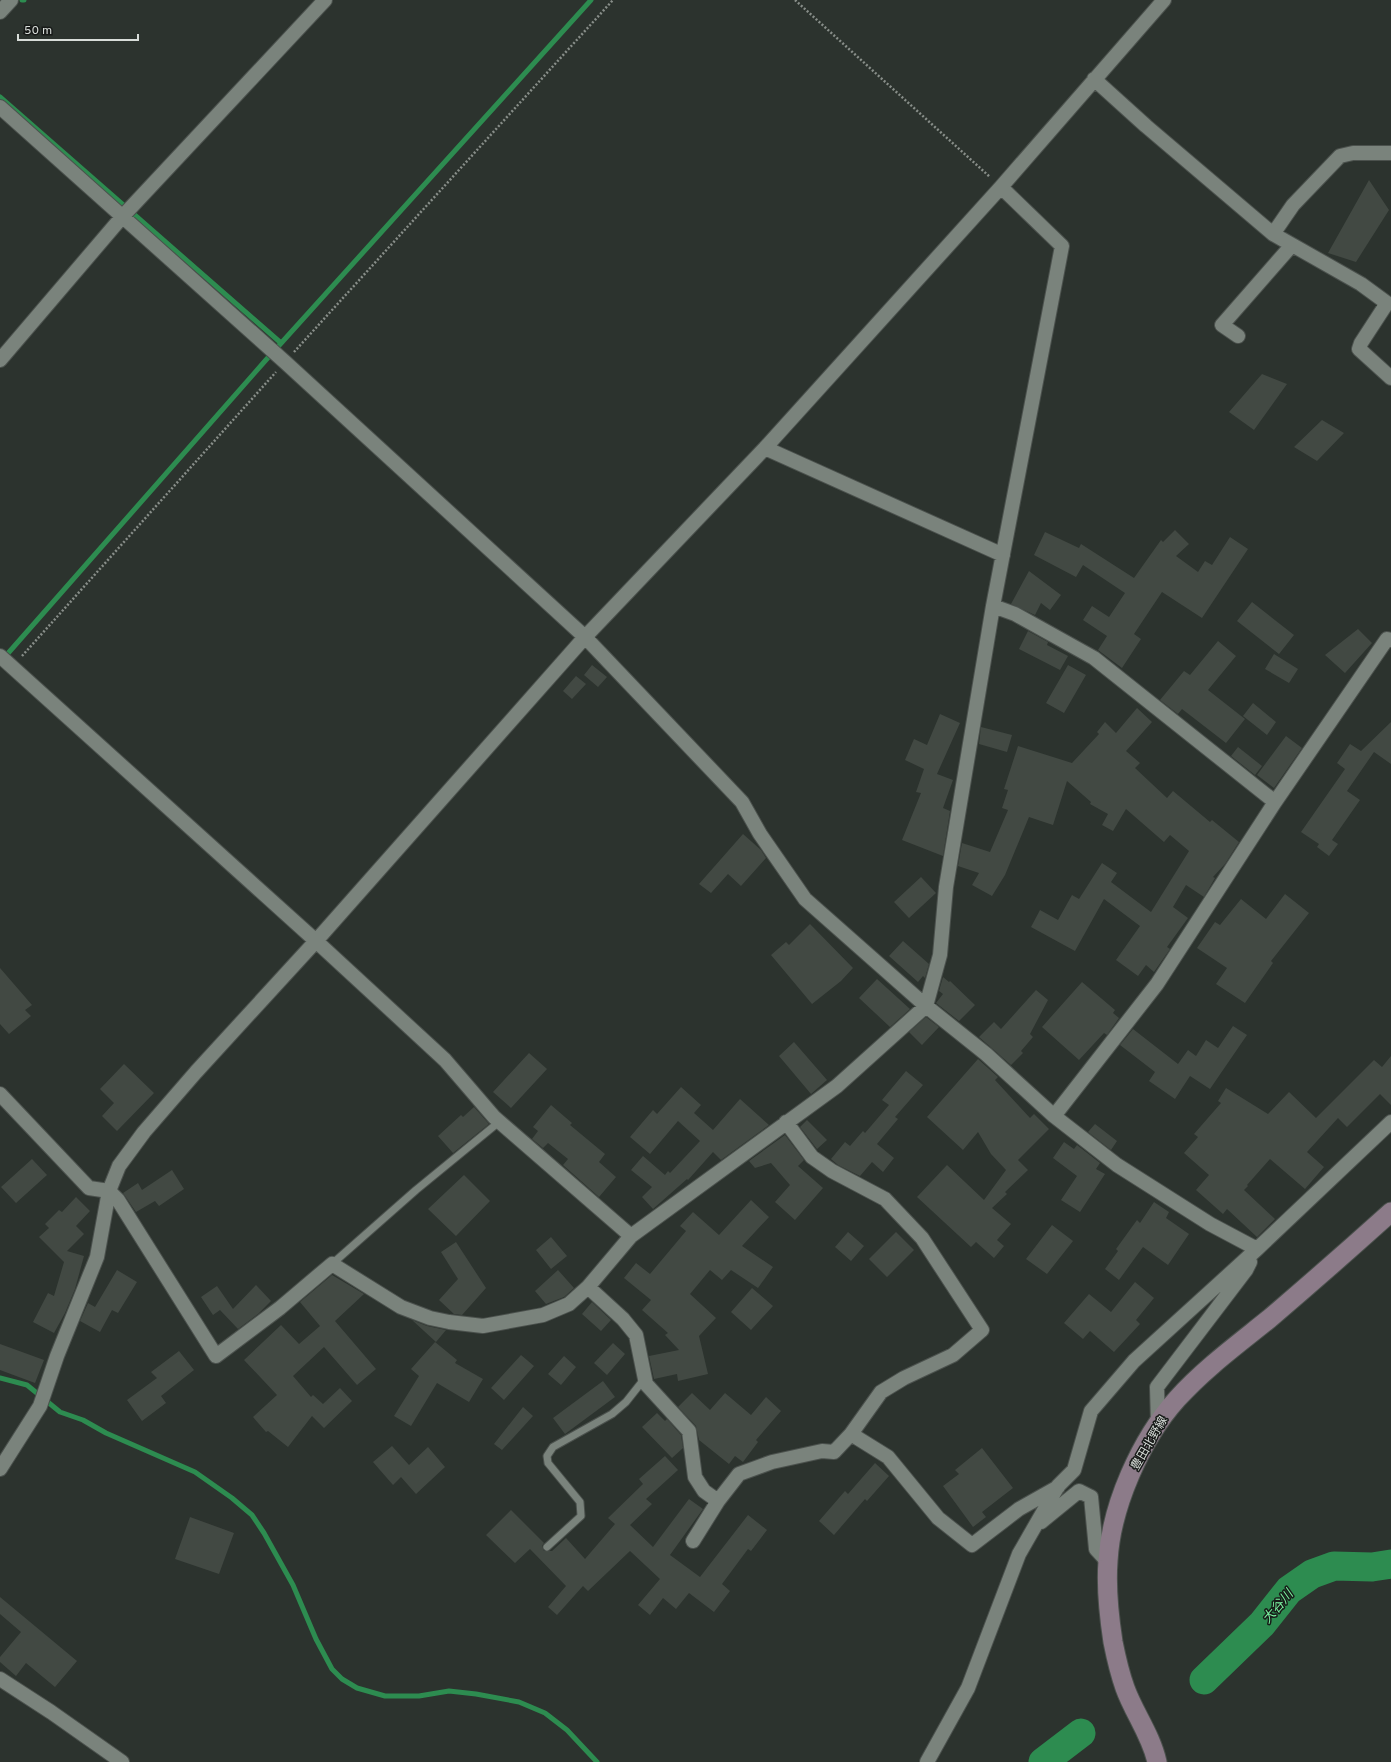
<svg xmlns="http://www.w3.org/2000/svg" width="1391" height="1762" font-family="Overpass,'Noto Sans JP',sans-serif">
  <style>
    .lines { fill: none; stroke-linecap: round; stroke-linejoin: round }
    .stream { stroke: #2d8c50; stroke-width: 5 }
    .river { stroke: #2d8c50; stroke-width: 29 }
    .building { fill: #424943 }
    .lane-casing { stroke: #4b514d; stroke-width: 9 }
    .street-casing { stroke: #4b514d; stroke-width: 16 }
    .secondary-casing { stroke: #4b514d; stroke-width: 21 }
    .path { stroke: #888e89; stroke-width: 2.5; stroke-dasharray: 2 2; stroke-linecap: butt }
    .lane { stroke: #7a837c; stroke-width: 7 }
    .street { stroke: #7a837c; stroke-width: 14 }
    .secondary { stroke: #8c7b89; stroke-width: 19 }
    .labels { text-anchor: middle; stroke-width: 3; stroke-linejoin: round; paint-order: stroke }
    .street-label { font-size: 12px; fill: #d8ddd9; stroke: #171a18 }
    .water-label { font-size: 13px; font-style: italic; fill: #7af19f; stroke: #171a18 }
  </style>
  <rect width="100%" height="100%" fill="#2c332e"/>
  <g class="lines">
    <path class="stream" d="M 22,0 L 24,0
      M 0,97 L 281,343
      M 3,659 L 265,361 L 591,0
      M 0,1378 L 27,1385 L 60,1412 L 83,1420 L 106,1433 L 195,1472 L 232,1498 L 252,1515 L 264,1533 L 293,1585 L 316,1639 L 332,1669 L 342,1679 L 357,1688 L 385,1696 L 419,1696 L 449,1691 L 476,1694 L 519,1702 L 545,1713 L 567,1730 L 597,1762"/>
    <path class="river" d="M 1204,1680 L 1262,1624 L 1289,1590 L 1312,1574 L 1334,1566 L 1372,1567 L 1391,1564
      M 1043,1762 L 1081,1733"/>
  </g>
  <path class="building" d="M 1369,180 L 1389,210 L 1356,262 L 1328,253 Z
    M 1262,374 L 1287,384 L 1254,430 L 1229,412 Z
    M 1322,420 L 1344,433 L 1317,461 L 1294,447 Z
    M 1175,530 L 1189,544 L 1176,556 L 1198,572 L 1205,561 L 1212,565 L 1230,537 L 1248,549 L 1202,618 L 1162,592 L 1134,634 L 1141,639 L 1122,668 L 1098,650 L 1107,636 L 1083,620 L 1092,606 L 1109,617 L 1125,593 L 1083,565 L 1076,577 L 1034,555 L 1045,532 L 1079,548 L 1081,544 L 1134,578 L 1161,540 L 1163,542 Z
    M 1029,571 L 1061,595 L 1050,610 L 1041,603 L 1035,615 L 1011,604 Z
    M 1252,602 L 1294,635 L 1279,654 L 1237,621 Z
    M 1358,629 L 1372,643 L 1345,673 L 1325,655 Z
    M 1028,631 L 1048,642 L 1047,645 L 1068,656 L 1060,670 L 1019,649 Z
    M 1218,641 L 1236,656 L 1208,690 L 1245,719 L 1226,743 L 1182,709 L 1178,714 L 1160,700 L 1184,671 L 1190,675 Z
    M 1274,654 L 1298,669 L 1289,683 L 1265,669 Z
    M 592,665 L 607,677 L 598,687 L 584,675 Z
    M 1068,665 L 1086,675 L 1064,713 L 1046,703 Z
    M 576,676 L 586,684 L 572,699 L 563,691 Z
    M 1253,703 L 1276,722 L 1267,735 L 1243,716 Z
    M 1137,708 L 1152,722 L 1126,751 L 1140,763 L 1135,768 L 1167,798 L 1173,791 L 1210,822 L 1212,820 L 1239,842 L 1225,864 L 1213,877 L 1215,878 L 1204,897 L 1186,885 L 1173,907 L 1188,918 L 1167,947 L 1170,949 L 1154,972 L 1146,965 L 1138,976 L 1116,960 L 1140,926 L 1104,899 L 1075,951 L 1031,927 L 1040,910 L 1058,920 L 1072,895 L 1079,899 L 1102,863 L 1117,873 L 1111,882 L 1151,912 L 1189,851 L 1170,835 L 1164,842 L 1126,809 L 1113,831 L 1102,825 L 1108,814 L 1090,804 L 1091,802 L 1067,781 L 1053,825 L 1029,817 L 1005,875 L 992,896 L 972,885 L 979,873 L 958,866 L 962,843 L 990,852 L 1008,810 L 1002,808 L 1008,790 L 1004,789 L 1018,746 L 1072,763 L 1099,734 L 1097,732 L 1105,722 L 1116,733 Z
    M 940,714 L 960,723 L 937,774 L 953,780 L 943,808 L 950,811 L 943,856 L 902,840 L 921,793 L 916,792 L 924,769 L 905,760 L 914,739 L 927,745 Z
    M 1391,722 L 1391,764 L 1374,752 L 1347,791 L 1360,800 L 1332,840 L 1338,844 L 1329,856 L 1317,847 L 1319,844 L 1301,832 L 1345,769 L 1337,763 L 1350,744 L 1361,751 Z
    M 981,727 L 1012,735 L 1007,752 L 979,744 Z
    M 1286,736 L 1302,748 L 1274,788 L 1257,775 Z
    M 1238,747 L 1262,766 L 1255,775 L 1231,756 Z
    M 743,834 L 761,850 L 766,858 L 741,886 L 728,874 L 711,893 L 699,884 Z
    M 921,877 L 936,893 L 909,918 L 894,902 Z
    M 1285,894 L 1309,913 L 1271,961 L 1273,963 L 1245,1003 L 1216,984 L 1227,968 L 1197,948 L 1215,922 L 1220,925 L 1241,899 L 1266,919 Z
    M 810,924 L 853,968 L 841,981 L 812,1004 L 771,955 L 786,942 L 789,945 Z
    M 903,941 L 929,964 L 925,978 L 923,976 L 918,982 L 889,956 Z
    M 0,968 L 32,1005 L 25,1010 L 31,1016 L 9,1034 L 0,1024 Z
    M 943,977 L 949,982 L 950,981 L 975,1005 L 959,1021 L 936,1003 L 943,994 L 939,991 Z
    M 877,979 L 910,1009 L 890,1027 L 859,998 Z
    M 1082,982 L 1115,1010 L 1113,1013 L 1119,1018 L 1107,1035 L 1104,1033 L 1079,1060 L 1042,1027 Z
    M 1036,990 L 1048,1000 L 1030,1034 L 1033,1037 L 1021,1051 L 1023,1053 L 1011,1065 L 979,1037 L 994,1022 L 1001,1029 Z
    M 926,1017 L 939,1027 L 922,1045 L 909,1032 Z
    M 1233,1026 L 1247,1035 L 1210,1089 L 1190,1076 L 1175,1099 L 1149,1081 L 1155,1072 L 1120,1045 L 1133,1029 L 1178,1064 L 1188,1050 L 1196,1056 L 1206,1040 L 1218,1048 Z
    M 794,1042 L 827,1080 L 811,1094 L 779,1056 Z
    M 529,1053 L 547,1069 L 511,1108 L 493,1092 Z
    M 1391,1056 L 1391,1105 L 1380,1094 L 1347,1127 L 1338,1118 L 1307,1152 L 1324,1167 L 1305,1189 L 1270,1159 L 1247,1185 L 1248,1186 L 1244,1190 L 1275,1219 L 1257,1237 L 1227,1209 L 1223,1214 L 1196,1190 L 1209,1175 L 1184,1153 L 1198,1137 L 1194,1134 L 1221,1103 L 1218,1101 L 1226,1088 L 1268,1114 L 1289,1092 L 1316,1118 L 1374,1060 L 1382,1067 Z
    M 978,1059 L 998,1077 L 995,1080 L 1030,1118 L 1034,1114 L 1049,1129 L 1018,1160 L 1028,1170 L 1005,1192 L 1007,1194 L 992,1208 L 1011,1224 L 997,1240 L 1004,1246 L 994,1258 L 976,1242 L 971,1247 L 917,1197 L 947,1165 L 984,1200 L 1006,1170 L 991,1154 L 978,1132 L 963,1150 L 927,1117 Z
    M 124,1064 L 154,1093 L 117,1131 L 102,1116 L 114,1103 L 100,1089 Z
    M 906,1071 L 923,1085 L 895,1117 L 898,1119 L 877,1144 L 894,1158 L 883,1172 L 872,1162 L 860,1176 L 838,1165 L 831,1159 L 845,1142 L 850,1146 L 863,1131 L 865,1133 L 889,1105 L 882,1100 Z
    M 681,1087 L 701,1105 L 694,1113 L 713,1130 L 740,1099 L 769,1125 L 721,1160 L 713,1152 L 688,1180 L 687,1179 L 653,1209 L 642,1197 L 652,1187 L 631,1170 L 643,1156 L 665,1175 L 668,1171 L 670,1173 L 700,1141 L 678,1121 L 650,1154 L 630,1137 L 653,1110 L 657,1114 Z
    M 551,1105 L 572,1123 L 570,1125 L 605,1154 L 599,1162 L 616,1177 L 599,1197 L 563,1165 L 568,1159 L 548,1143 L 543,1148 L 532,1139 L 538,1131 L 533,1127 Z
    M 474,1107 L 489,1124 L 453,1153 L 438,1136 L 461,1115 L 463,1117 Z
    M 807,1120 L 827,1140 L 817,1149 L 800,1127 Z
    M 1095,1124 L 1117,1141 L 1111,1150 L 1088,1132 Z
    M 785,1135 L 804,1160 L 798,1166 L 823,1188 L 795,1220 L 775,1202 L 790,1185 L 771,1163 L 755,1168 L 749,1161 Z
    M 1064,1142 L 1074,1149 L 1077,1145 L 1100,1163 L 1096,1169 L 1105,1174 L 1080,1212 L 1061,1200 L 1077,1176 L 1053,1158 Z
    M 32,1159 L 47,1175 L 16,1203 L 1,1187 Z
    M 172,1170 L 184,1189 L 159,1206 L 155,1201 L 136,1212 L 123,1193 L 138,1183 L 142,1190 Z
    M 464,1175 L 490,1201 L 456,1236 L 428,1209 Z
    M 76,1197 L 90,1211 L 76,1226 L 84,1234 L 67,1251 L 84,1256 L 75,1289 L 65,1313 L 54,1333 L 33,1322 L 48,1293 L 54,1296 L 64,1262 L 39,1237 L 49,1228 L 45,1224 L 59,1210 L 62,1212 Z
    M 751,1200 L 769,1217 L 742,1246 L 773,1267 L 758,1288 L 731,1270 L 722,1280 L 710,1270 L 690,1294 L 716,1318 L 699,1336 L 708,1374 L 678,1381 L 677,1374 L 654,1379 L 649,1356 L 679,1350 L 665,1335 L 668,1333 L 642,1310 L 651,1300 L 624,1278 L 636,1263 L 650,1274 L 686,1231 L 680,1226 L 693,1212 L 719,1235 Z
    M 1154,1202 L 1169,1212 L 1166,1218 L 1189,1234 L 1168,1265 L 1143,1247 L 1119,1280 L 1105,1269 L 1118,1251 L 1116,1249 L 1137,1220 L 1140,1223 Z
    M 1052,1225 L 1073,1241 L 1047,1274 L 1026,1259 Z
    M 848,1232 L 864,1246 L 851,1261 L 835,1247 Z
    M 896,1232 L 914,1250 L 887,1277 L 869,1259 Z
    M 551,1237 L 567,1256 L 551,1269 L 536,1250 Z
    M 456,1242 L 486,1288 L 462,1315 L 454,1314 L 439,1300 L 458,1279 L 441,1252 Z
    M 117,1270 L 137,1282 L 118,1313 L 112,1310 L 100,1332 L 80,1321 L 88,1303 L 95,1307 Z
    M 558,1270 L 574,1288 L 564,1297 L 546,1304 L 535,1291 Z
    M 332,1275 L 364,1294 L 335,1321 L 376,1369 L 357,1385 L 324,1347 L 293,1376 L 311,1397 L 313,1395 L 323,1404 L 340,1388 L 352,1401 L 324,1428 L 312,1416 L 288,1447 L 268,1431 L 266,1432 L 253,1417 L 277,1395 L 244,1360 L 281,1325 L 299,1344 L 320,1326 L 300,1302 Z
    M 1135,1282 L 1154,1298 L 1136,1320 L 1140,1324 L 1114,1352 L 1090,1331 L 1083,1339 L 1064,1323 L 1089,1294 L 1111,1312 Z
    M 256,1285 L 271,1301 L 258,1314 L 238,1329 L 220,1310 L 213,1315 L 201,1297 L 217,1286 L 233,1309 Z
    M 752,1288 L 773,1306 L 751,1330 L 731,1312 Z
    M 592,1302 L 611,1320 L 601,1331 L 582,1314 Z
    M 412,1320 L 427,1326 L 446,1330 L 436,1342 Z
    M 435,1342 L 457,1360 L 455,1363 L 483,1379 L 469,1402 L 437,1383 L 411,1426 L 394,1416 L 419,1376 L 411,1369 Z
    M 613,1343 L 625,1354 L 607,1375 L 594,1363 Z
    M 0,1344 L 44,1360 L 35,1383 L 0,1370 Z
    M 179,1351 L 194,1370 L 161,1396 L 166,1403 L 142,1421 L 127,1400 L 157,1378 L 151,1372 Z
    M 521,1355 L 534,1366 L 504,1400 L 491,1388 Z
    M 564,1356 L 576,1367 L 561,1385 L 548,1374 Z
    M 603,1381 L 615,1397 L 565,1434 L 553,1418 Z
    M 692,1393 L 710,1410 L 725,1393 L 751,1415 L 766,1397 L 781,1411 L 756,1440 L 758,1442 L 743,1462 L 735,1456 L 729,1464 L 699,1440 L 696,1426 L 678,1407 Z
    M 523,1407 L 533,1416 L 502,1450 L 494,1444 Z
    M 657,1413 L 665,1421 L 667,1419 L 681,1435 L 683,1448 L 672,1458 L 642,1427 Z
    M 392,1446 L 409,1465 L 428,1447 L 445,1467 L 416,1494 L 401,1477 L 393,1485 L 373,1462 Z
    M 982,1448 L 1013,1488 L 982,1512 L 986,1517 L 973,1527 L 943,1486 L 959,1474 L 955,1470 Z
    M 665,1456 L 678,1470 L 646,1499 L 652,1504 L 630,1525 L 653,1547 L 689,1499 L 703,1509 L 670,1555 L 700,1577 L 748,1515 L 767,1530 L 751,1551 L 748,1549 L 722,1584 L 730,1591 L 714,1612 L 689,1593 L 676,1609 L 663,1598 L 650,1615 L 638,1605 L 660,1579 L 630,1551 L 588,1591 L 583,1586 L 557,1615 L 548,1607 L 566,1586 L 530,1549 L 515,1563 L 486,1535 L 511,1510 L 544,1543 L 542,1546 L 544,1551 L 552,1551 L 566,1538 L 585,1559 L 615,1524 L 608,1518 L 643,1484 L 639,1479 Z
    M 875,1463 L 889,1476 L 867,1501 L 865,1499 L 834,1535 L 819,1521 L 845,1491 L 848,1494 Z
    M 190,1517 L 234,1533 L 219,1574 L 175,1559 Z
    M 0,1597 L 77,1661 L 55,1687 L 26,1663 L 16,1676 L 0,1662 L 0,1657 L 21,1632 L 0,1614 Z"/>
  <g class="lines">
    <g class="lane-casing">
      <path id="lane" d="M 332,1264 L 416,1190 L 499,1122
        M 547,1547 L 581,1516 L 580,1502 L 548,1463 L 547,1456 L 553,1447 L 612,1414 L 626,1402 L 645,1378"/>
    </g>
    <g class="street-casing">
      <path id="street" d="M 0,12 L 11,0
        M 1094,79 L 1146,126 L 1273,234 L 1361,284 L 1387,303 L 1361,343 L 1359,349 L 1391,378
        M 0,107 L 285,362 L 585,637 L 742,802 L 760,834 L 805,899 L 926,1006 L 986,1054 L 1054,1116 L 1117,1165 L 1210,1224 L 1257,1249
        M 1273,234 L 1293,205 L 1340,156 L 1353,153 L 1391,153
        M 1238,336 L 1222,325 L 1292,245
        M 0,360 L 122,217 L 325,0
        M 765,448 L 1003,555
        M 993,606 L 1015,614 L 1094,658 L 1275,802
        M 0,656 L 316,941 L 445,1060 L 494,1117 L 631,1236
        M 0,1094 L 89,1188 L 109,1191 L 118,1200 L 216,1356 L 280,1308 L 332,1264 L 401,1307 L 430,1318 L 449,1322 L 483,1326 L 543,1315 L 569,1304 L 588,1287 L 631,1236 L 837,1086 L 926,1006 L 940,955 L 946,887 L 993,606 L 1062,246 L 1001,187
        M 1054,1116 L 1157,984 L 1275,802 L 1387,639 L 1391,640
        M 588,1287 L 623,1319 L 636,1335 L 646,1384 L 689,1431 L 695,1477 L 704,1491 L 718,1501
        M 1158,1424 L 1157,1387 L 1246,1270 L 1250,1262
        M 851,1434 L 888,1457 L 938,1518 L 972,1545 L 1019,1509 L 1058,1487
        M 0,1469 L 40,1406 L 57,1356 L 97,1257 L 109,1191 L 119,1166 L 144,1132 L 196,1072 L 316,941 L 585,637 L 765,448 L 1001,187 L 1164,0
        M 1041,1522 L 1079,1491 L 1091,1497 L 1096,1549 L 1107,1561
        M 693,1541 L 718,1501 L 739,1474 L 772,1462 L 822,1451 L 834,1452 L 851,1434 L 881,1392 L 904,1378 L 953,1355 L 982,1330 L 922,1238 L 885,1199 L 832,1171 L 812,1157 L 786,1122
        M 0,1679 L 51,1712 L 122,1762
        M 927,1762 L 968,1688 L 1019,1554 L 1058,1486 L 1074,1470 L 1091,1411 L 1134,1361 L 1257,1249 L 1391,1122"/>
    </g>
    <g class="secondary-casing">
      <path id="secondary" d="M 1157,1762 C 1151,1735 1134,1713 1125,1688 C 1120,1674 1116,1657 1113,1642 C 1109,1616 1106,1587 1108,1561 C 1111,1506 1141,1439 1177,1399 C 1204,1369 1238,1344 1269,1319 C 1310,1284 1351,1248 1391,1212"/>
    </g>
    <path class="path" d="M 795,0 L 990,177
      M 294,352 L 613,0
      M 22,656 L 276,372"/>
    <use href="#lane" class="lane"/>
    <use href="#street" class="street"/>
    <use href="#secondary" class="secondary"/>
  </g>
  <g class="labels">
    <g class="street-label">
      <text transform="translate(1149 1443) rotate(-60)" y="4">豊田北野線</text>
    </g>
    <g class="water-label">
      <text transform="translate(1277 1606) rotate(-49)" y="5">大谷川</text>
    </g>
  </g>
  <path d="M18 34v6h120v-6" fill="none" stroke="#d8ddd9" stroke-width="2"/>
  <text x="24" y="34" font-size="12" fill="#d8ddd9" stroke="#171a18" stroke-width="3" paint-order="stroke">50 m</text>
</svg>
